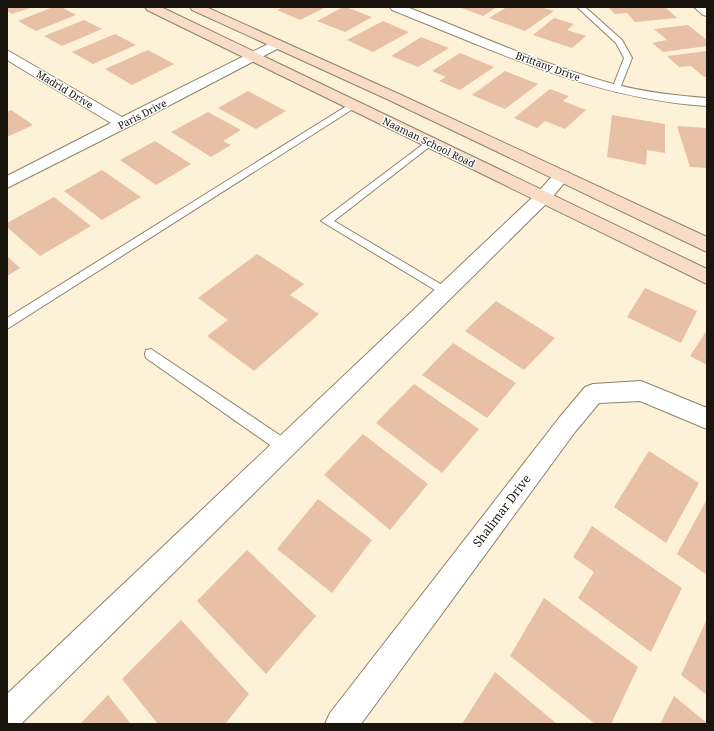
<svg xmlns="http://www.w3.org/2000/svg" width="714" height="731" font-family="'Noto Serif',serif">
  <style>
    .building { fill: #e7c0a5 }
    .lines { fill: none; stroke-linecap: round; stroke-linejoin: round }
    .lane-casing { stroke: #8e836b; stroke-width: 2 }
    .street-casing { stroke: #8e836b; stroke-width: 2 }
    .secondary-casing { stroke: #8e836b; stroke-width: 2 }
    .lane { fill: #fff; fill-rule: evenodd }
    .street { fill: #fff; fill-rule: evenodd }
    .secondary { fill: #f8dcc5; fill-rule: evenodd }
    .labels { text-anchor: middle; stroke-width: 3; stroke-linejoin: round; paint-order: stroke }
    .far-street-label { font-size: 10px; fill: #19150c; stroke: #fff }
    .street-label { font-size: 12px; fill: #19150c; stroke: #fff }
  </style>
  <rect width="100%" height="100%" fill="#fdf1d7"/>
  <path class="building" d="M 7,7 L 33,7 L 12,14 L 7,11 Z
    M 53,7 L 61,7 L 76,15 L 36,31 L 18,21 Z
    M 284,7 L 326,7 L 300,20 L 277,10 Z
    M 343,7 L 346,7 L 372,17 L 345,32 L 317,21 Z
    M 459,7 L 497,7 L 483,16 Z
    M 507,7 L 540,7 L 554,11 L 525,31 L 489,18 Z
    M 608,7 L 665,7 L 677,18 L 635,22 L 627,13 L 615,14 Z
    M 554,18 L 574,24 L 567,30 L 586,36 L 572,48 L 533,35 Z
    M 84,20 L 102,29 L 62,46 L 44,36 Z
    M 383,21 L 409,32 L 373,52 L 347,40 Z
    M 688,25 L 707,40 L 707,46 L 663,52 L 652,43 L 667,40 L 654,29 Z
    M 115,34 L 136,45 L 93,64 L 72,52 Z
    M 421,37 L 449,48 L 418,67 L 391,56 Z
    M 148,50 L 174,64 L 132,85 L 105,69 Z
    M 707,51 L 707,76 L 704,77 L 691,66 L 679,67 L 667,56 Z
    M 460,53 L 494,67 L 460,90 L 439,81 L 446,77 L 432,71 Z
    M 505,71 L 538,84 L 505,109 L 472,95 Z
    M 550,89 L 569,96 L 563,101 L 586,110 L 565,129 L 545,121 L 537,128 L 514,118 Z
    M 248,91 L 286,111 L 256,129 L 218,108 Z
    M 11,110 L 33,125 L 7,137 L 7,112 Z
    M 208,112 L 241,130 L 223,141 L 231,145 L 211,157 L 171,132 Z
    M 612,115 L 665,124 L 665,153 L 647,150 L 646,165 L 607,157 Z
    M 677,126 L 707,128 L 707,168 L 690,167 Z
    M 155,141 L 191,164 L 156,185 L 120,160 Z
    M 102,170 L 141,197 L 102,220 L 64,191 Z
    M 54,197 L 91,226 L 40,256 L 7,227 L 7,223 Z
    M 257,254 L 304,284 L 290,295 L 319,314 L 254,371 L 207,336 L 228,320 L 198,298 Z
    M 7,256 L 20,268 L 7,276 Z
    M 645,288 L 697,311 L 681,343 L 627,317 Z
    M 496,301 L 555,338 L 524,370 L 465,331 Z
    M 707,330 L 707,365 L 690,356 Z
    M 453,343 L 516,383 L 487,418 L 422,375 Z
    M 414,384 L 479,429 L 442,473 L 376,423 Z
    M 363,434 L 428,484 L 390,530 L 324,475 Z
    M 649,451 L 699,483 L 666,543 L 614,507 Z
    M 318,499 L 372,540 L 332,593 L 277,549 Z
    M 707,499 L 707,575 L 677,554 Z
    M 592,526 L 682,588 L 651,652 L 578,598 L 594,572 L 573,557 Z
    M 247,550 L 316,616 L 266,674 L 197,601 Z
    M 544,598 L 638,667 L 611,724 L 595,724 L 510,656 Z
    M 707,619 L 707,695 L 681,675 Z
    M 181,620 L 249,694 L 225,724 L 158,724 L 122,679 Z
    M 495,672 L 557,724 L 462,724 Z
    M 108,695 L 131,724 L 80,724 Z
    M 674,696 L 707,723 L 707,724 L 660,724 Z"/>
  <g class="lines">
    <g class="lane-casing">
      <path id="lane" d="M 577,7 L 585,7 L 622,40 L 632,58 L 619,91 L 616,92 L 612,89 L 624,58 L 616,43 Z
        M 353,102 L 356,103 L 356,107 L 7,329 L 7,318 Z
        M 430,139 L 435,142 L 433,144 L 334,221 L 449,289 L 451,292 L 449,295 L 445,296 L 321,221 Z
        M 151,349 L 290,442 L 292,447 L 290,452 L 285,453 L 280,452 L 146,358 L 145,354 L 146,350 Z"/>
    </g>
    <g class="street-casing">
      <path id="street" d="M 390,7 L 407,7 C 476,34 545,66 617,85 C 646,92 677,96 707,98 L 707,106 C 594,99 495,51 392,10 Z
        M 694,7 L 707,7 L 707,16 L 703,15 Z
        M 276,40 L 281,41 L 283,44 L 281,47 L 128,127 L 7,188 L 7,176 L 111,123 L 7,60 L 7,50 L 122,117 Z
        M 562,171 L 568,172 L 570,176 L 549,201 L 21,724 L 7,724 L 7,694 L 537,193 L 556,172 Z
        M 641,381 L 707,408 L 707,429 L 640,401 L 599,403 L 575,432 L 361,724 L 325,724 L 330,713 L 559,418 L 585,387 L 593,384 Z"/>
    </g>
    <g class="secondary-casing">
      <path id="secondary" d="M 145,7 L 161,7 L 707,269 L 707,284 L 147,10 Z
        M 190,7 L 206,7 L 399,94 L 707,237 L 707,252 L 389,100 L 192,10 Z"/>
    </g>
    <use href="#lane" class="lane"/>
    <use href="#street" class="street"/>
    <use href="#secondary" class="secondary"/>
  </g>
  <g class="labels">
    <g class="far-street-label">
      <text transform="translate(548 66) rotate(20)" y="4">Brittany Drive</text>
      <text transform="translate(65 89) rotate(31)" y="4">Madrid Drive</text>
      <text transform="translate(142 114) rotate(-27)" y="4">Paris Drive</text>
      <text transform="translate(429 142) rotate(26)" y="4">Naaman School Road</text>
    </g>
    <g class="street-label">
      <text transform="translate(502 511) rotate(-53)" y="4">Shalimar Drive</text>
    </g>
  </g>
  <rect width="714" height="731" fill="none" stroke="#19150c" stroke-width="16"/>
</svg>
